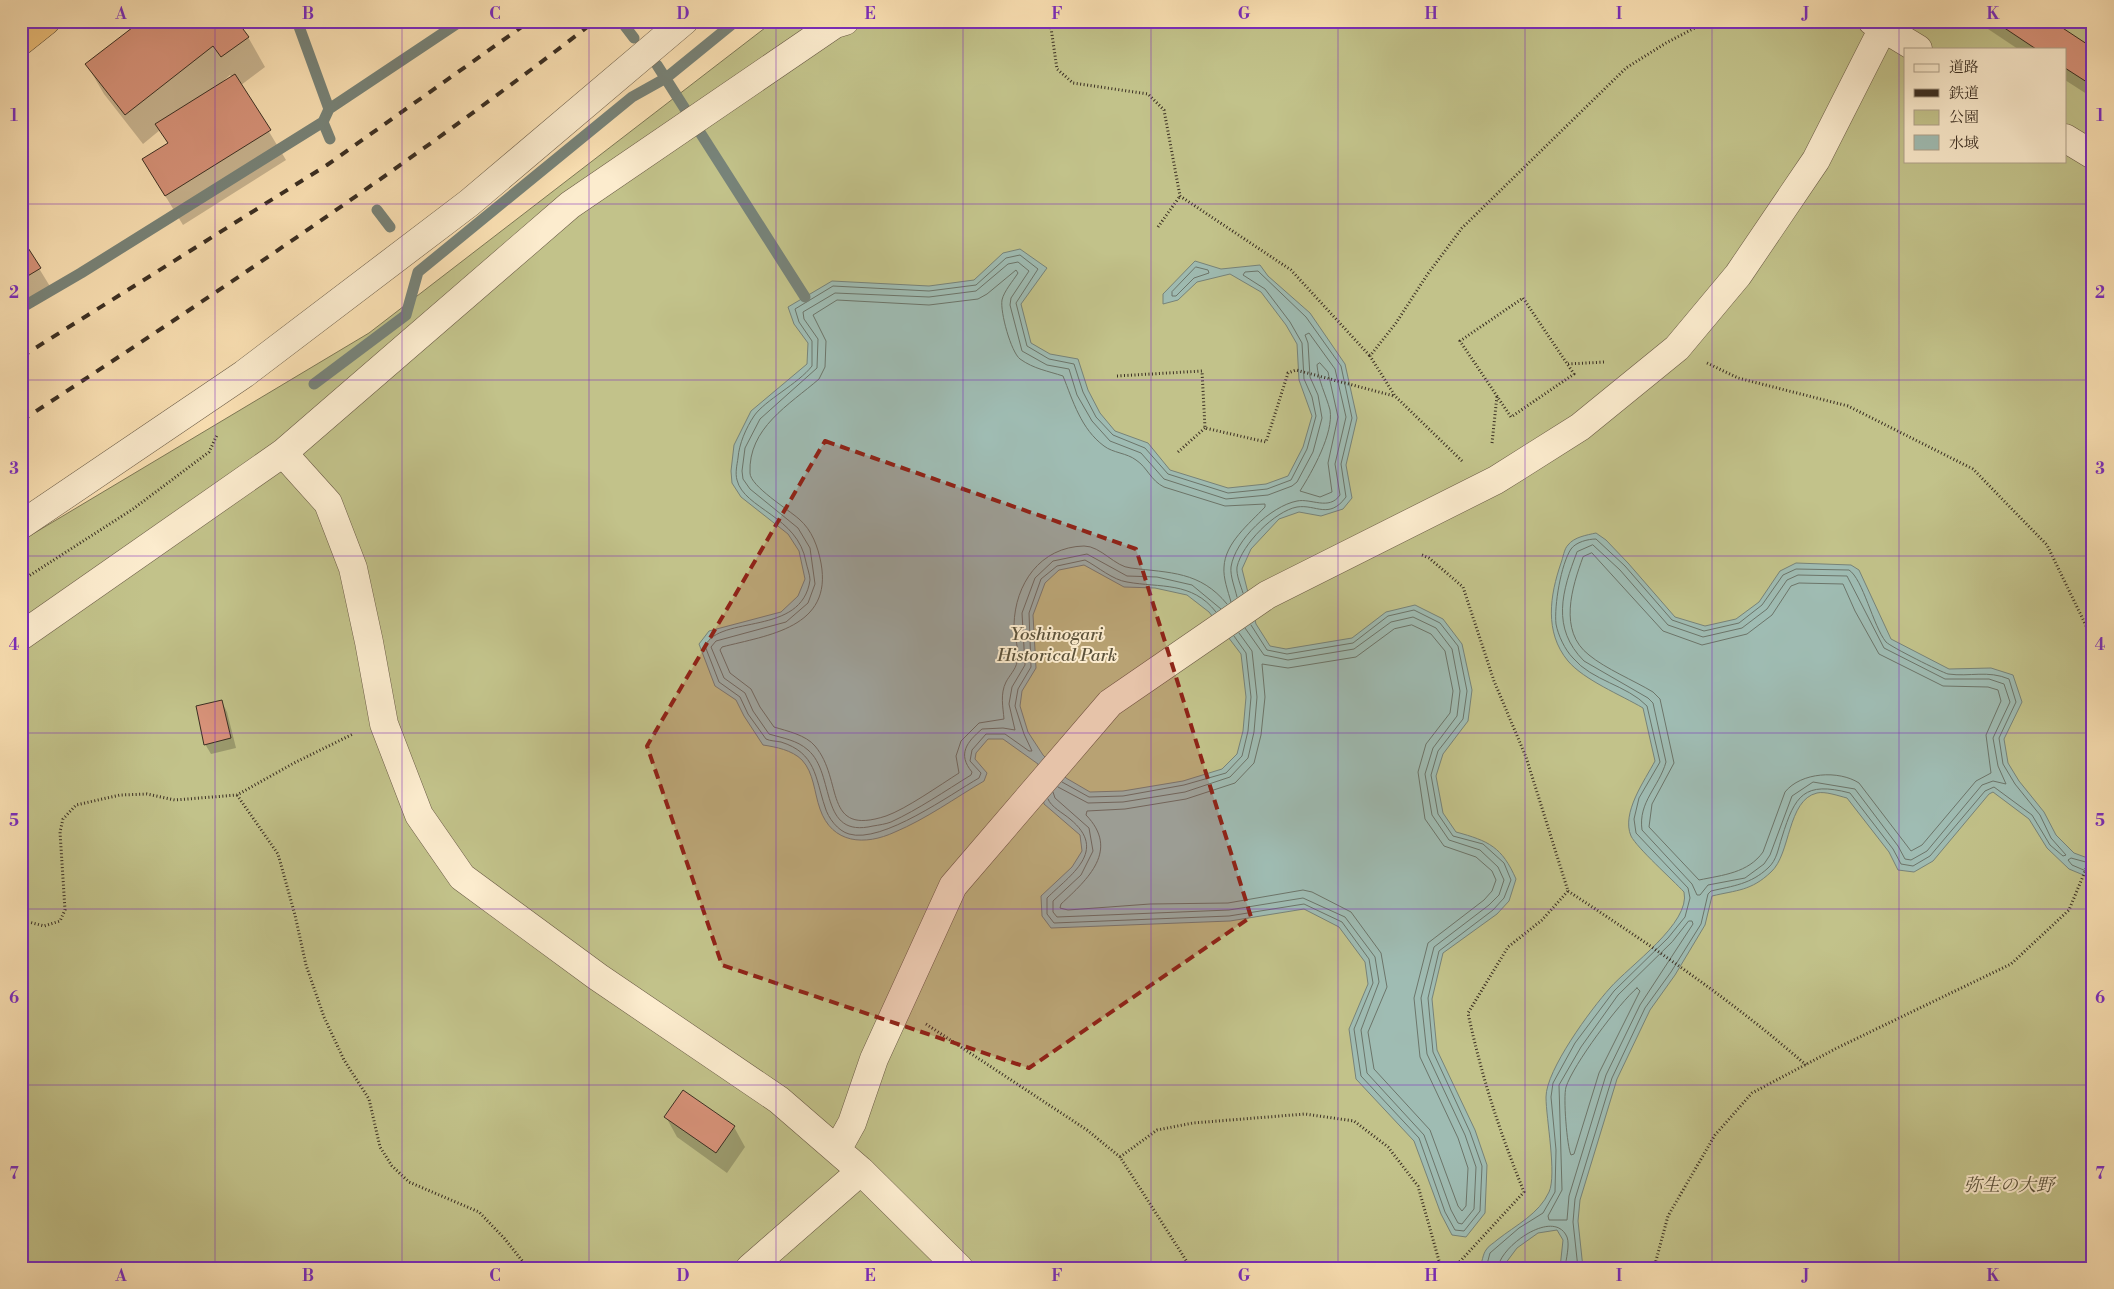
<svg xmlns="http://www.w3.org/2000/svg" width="2114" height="1289" font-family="'Libre Bodoni','Noto Serif JP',serif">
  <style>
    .green { fill: #c2c28a; stroke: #7e7856; fill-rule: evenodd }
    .water { fill: #9fbcb3; stroke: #778379; fill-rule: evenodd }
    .shadow { fill: #0003; fill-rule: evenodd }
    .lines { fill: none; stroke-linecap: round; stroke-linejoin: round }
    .shore { stroke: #6c756a; stroke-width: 1 }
    .stream { stroke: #778379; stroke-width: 11 }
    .building { fill: #d79279; stroke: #3a2e22 }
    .minor-casing { stroke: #6a5b46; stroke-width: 29 }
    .highway-casing { stroke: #3a2e22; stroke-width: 29 }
    .path { stroke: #3a2e22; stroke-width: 3; stroke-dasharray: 1 2.5; stroke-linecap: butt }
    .minor { stroke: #fcecce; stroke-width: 28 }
    .highway { stroke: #eec07a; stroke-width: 28 }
    .rail { stroke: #3a2e22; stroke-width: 4; stroke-dasharray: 9 9; stroke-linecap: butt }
    .marked { fill: #8f2418; fill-opacity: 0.2; stroke: #8f2418; stroke-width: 4; stroke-dasharray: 10 6; stroke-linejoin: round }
    .grid { fill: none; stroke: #7b2cbf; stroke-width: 1; stroke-opacity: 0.55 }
    .labels { text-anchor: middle; stroke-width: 4; stroke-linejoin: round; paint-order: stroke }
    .park-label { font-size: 18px; font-style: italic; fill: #5c533c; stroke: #fcecce }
    .neatline { fill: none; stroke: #7b2cbf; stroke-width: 2 }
    .grid-label { font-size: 16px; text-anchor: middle; font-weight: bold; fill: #7b2cbf }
  </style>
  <rect width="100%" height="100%" fill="#fbe1b4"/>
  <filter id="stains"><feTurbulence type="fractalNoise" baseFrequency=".004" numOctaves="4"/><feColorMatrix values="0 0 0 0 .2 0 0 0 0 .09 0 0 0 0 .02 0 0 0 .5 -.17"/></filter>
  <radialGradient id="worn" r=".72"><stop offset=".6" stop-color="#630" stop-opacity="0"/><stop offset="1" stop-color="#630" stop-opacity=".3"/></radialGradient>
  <path class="green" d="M 774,21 L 2093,21 L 2093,1268 L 21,1268 L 21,541 L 369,333 ZM 1905,49 L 2065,49 L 2065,161 L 1905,161 Z"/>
  <path class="water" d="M 1020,249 L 1047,268 L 1021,304 L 1031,343 L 1050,354 L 1078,359 L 1088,390 L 1100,413 L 1115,431 L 1148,443 L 1170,470 L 1228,488 L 1266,484 L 1288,476 L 1303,447 L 1312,416 L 1299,380 L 1297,344 L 1286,325 L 1261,292 L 1230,274 L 1197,282 L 1178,300 L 1163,304 L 1163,294 L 1195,261 L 1221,269 L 1260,265 L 1268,276 L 1310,313 L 1345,364 L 1357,418 L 1346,465 L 1352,498 L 1343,509 L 1321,516 L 1299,512 L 1279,519 L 1251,549 L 1242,569 L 1256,624 L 1270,646 L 1286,649 L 1352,638 L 1386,612 L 1415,605 L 1443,619 L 1462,644 L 1472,690 L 1468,721 L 1443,754 L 1436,776 L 1443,813 L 1456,832 C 1489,841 1502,847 1516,879 L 1509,901 L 1497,914 L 1443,953 L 1432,999 L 1437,1050 L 1475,1130 L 1487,1165 L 1485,1213 L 1466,1237 L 1452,1235 L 1441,1214 L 1414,1141 L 1356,1079 L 1349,1029 L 1368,984 L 1365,962 L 1339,927 L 1304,909 L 1230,921 L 1051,928 L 1042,916 L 1041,896 L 1072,867 L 1082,851 L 1080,835 L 1044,804 L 1038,764 L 1003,739 L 988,739 L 976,753 L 975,759 L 987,773 L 984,781 C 955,798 926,819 895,832 C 865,846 832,844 820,809 C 814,792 814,773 802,760 C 792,750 776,747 763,745 L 744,716 L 736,700 L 715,686 L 699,644 L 709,631 L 781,612 L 798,596 L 805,579 L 799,551 L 788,534 L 741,497 L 732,483 L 731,471 L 734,445 L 751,411 L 807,364 L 808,343 L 794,324 L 788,307 L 832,281 L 929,286 L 974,280 L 1003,253 ZM 1084,565 L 1124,587 L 1155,588 L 1187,595 L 1209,612 L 1241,654 L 1246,697 L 1243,731 L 1237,754 L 1222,769 L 1183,781 L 1123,791 L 1090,792 L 1066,778 L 1043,755 L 1028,732 L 1020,706 L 1022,691 L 1036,668 L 1033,615 L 1045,583 L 1059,570 Z
    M 1596,533 L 1606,540 L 1628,563 L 1675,617 L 1705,626 L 1736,619 L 1759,602 L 1780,571 L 1796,563 L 1851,565 L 1859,570 L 1891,639 L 1949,669 L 1991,668 L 2013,675 L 2022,702 L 2004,739 L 2008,763 L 2019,781 L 2044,812 L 2056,835 L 2074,853 L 2093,860 L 2093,879 L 2069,869 L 2047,848 L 2029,819 L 1993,792 L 1989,794 L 1933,861 L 1914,872 L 1898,870 L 1889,852 L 1847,798 C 1839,796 1825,791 1817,793 C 1787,800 1791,854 1771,872 C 1751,891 1737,890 1712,896 L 1705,925 L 1675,975 L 1650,1010 L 1617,1079 L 1580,1200 L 1578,1221 L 1583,1268 L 1560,1268 L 1563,1240 L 1557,1230 L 1538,1233 L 1517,1248 L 1502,1268 L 1480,1268 C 1482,1262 1483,1254 1486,1250 C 1488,1246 1494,1243 1497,1240 C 1516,1225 1539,1214 1549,1192 C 1557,1175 1546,1118 1546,1097 C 1546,1070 1591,1009 1610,988 C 1629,966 1691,923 1684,892 C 1673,880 1637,848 1631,836 C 1621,813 1645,780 1655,761 L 1643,708 C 1621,695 1584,680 1568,661 C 1544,632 1550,595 1561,563 C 1563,558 1564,549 1568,545 C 1574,537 1587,535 1596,533 Z"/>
  <path class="shadow" d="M 1976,21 L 2049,21 L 2093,50 L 2093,98 L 2065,80 L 2065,49 L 2018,49 Z
    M 248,37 L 265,67 L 241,85 L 286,160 L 183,225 L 161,189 L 168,144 L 160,130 L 143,144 L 104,94 L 87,65 ZM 230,75 L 232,77 L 223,83 L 222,82 Z
    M 21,239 L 51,288 L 21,307 Z
    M 222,702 L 227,712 L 236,748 L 211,754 L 205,744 Z
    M 666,1117 L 734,1127 L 745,1147 L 727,1173 L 677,1137 Z"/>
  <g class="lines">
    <path class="shore" d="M 1196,267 L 1208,270 L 1209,273 L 1194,278 L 1176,296 L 1172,296 L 1172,292 Z
      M 1320,363 L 1328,372 L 1338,417 L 1328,463 L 1332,492 L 1320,497 L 1300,491 C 1312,472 1334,433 1330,410 C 1326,395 1318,380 1317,365 Z
      M 1593,545 L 1620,570 L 1668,625 L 1703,637 L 1742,628 L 1767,609 L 1787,580 L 1798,575 L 1847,576 L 1884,648 L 1945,679 L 1989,679 L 2004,684 L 2010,702 L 1993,738 L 1998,766 L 2006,784 L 1993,781 L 1982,785 L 1927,851 L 1911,860 L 1905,859 L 1898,846 L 1855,789 L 1813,782 L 1792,796 L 1770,855 L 1764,864 L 1745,878 L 1708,885 L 1700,895 L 1697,895 L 1692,884 L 1642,830 C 1638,802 1659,787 1666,762 L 1653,703 L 1648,698 L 1584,661 C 1551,628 1562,591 1577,552 Z
      M 1592,553 L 1663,631 L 1702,645 L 1747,634 L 1772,615 L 1791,586 L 1799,583 L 1843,584 L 1855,611 L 1879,654 L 1943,686 L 1988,687 L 1998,690 L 2001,701 L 1986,735 L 1991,773 L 1976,781 L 1922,845 L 1911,851 L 1859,783 C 1839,770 1801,772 1785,792 L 1763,852 C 1748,873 1723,875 1699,880 L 1649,827 L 1652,804 L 1674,763 L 1660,699 L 1653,692 C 1633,680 1606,669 1589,655 C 1558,631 1572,587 1583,557 Z
      M 1227,604 C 1200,571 1170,573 1131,568 C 1115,567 1101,546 1084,546 C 1040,547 1015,584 1014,625 C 1014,637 1020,650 1017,662 C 1016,669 1009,676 1006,682 C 1000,694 1003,707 1004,719 L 979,723 L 961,741 L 956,756 L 959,773 C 940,785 906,809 886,816 C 822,837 844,780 815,746 C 806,735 787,731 774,727 L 760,707 L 751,689 L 730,673 L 720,650 L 722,647 C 768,635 833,628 821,563 C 818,547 812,530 799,519 C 789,510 750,486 750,473 C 748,428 789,405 819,379 L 825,367 L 826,341 L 813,315 L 837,300 L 929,305 L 978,299 L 987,294 L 1016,270 L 1018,273 C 1013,281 1004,291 1002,300 C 1000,312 1011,352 1020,359 C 1034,369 1048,371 1063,376 C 1073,401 1081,429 1104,446 C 1113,453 1127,453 1136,460 C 1147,467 1151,481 1164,487 L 1225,506 L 1265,504 L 1265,507 C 1249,524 1225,543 1224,567 C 1223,578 1228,591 1231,602
      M 1221,609 L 1192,585 L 1157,577 L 1127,576 L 1087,554 L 1053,561 L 1035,578 L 1022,613 L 1025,665 L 1012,687 L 1009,704 L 1015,730 L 1003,728 L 982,729 C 967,742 957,754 972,772 L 971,775 C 945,791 919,809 891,822 C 886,824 879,825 873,826 C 818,839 836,774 808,750 C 797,740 782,738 769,734 L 753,711 L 745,693 L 724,678 L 711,647 L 716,641 L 786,622 L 808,603 L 815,584 L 810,548 L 798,528 L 750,489 L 743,479 L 742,471 L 745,448 L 760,419 L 817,368 L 818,339 L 804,319 L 803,312 L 835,293 L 929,297 L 976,291 L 1008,264 L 1018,262 L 1029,271 L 1011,298 L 1010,305 L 1022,351 L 1047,365 L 1069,369 L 1077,395 L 1092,421 L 1110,441 L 1141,453 L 1164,479 L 1226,499 L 1268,495 L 1292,486 L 1297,482 L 1313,452 L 1322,418 L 1318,395 L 1310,377 L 1308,343 L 1305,335 L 1309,333 L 1335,369 L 1346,417 L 1335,464 L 1340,495 C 1329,511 1311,498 1297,501 C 1271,506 1235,540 1231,567 C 1230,576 1235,588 1237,597
      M 1216,612 C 1192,581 1160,588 1127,582 C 1113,580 1098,567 1085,560 L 1057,566 L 1041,579 L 1029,613 L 1031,667 L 1018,689 L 1015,706 L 1024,734 L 1032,751 L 1029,751 L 1005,734 L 986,734 L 972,750 L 970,761 L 981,773 L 979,778 C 951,794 882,844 849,834 C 838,831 828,818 825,807 C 815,777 816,753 781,742 C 776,741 770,741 766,739 L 748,714 L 740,697 L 719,682 L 705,646 C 720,614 802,637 810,580 C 810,575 807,567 806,562 C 798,516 744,509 737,480 C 735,473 737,465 738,458 C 739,444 746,428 754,416 C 765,400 798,384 812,366 L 812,341 L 799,322 L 795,309 L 833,286 L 929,291 L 976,285 L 1006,258 L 1020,255 L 1038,269 L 1016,303 L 1027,346 L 1049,359 L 1074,364 L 1083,392 L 1096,417 L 1113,435 L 1145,448 L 1168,474 L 1228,493 L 1267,489 L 1291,480 L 1307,449 L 1316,416 L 1312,397 L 1304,379 L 1302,343 L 1290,322 L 1265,289 L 1243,275 L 1245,272 L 1258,271 L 1306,317 L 1341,366 L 1352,418 L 1341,464 L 1346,497 C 1329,520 1316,504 1297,507 C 1275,511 1242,544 1237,567 C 1236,575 1241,586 1243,593
      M 1412,625 L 1431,634 L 1445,651 L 1453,691 L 1450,713 L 1426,744 L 1418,772 L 1425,819 L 1444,846 L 1476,857 L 1492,871 L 1496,880 L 1492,891 L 1484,900 L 1428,943 L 1414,998 L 1420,1057 L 1458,1138 L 1468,1168 L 1466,1206 L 1462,1211 L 1458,1206 L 1430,1130 L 1374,1069 L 1368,1032 L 1387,987 L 1381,953 L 1351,912 L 1312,892 L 1303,890 L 1228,903 L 1150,904 L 1068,910 L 1060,908 L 1061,904 C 1088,879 1120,850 1086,815 L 1087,811 L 1125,809 L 1186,799 L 1235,783 L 1254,763 L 1261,735 L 1265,697 L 1262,664 L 1288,668 L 1356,657 L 1394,629 Z
      M 1062,782 L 1089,797 L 1123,796 L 1184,785 L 1226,773 L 1242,756 L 1248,731 L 1251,697 L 1246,653 L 1234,636
      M 1058,787 L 1088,803 L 1123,802 L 1185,792 L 1230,777 L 1248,758 L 1254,732 L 1257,697 L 1252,651 L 1239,633
      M 1053,792 L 1055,798 L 1089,828 L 1093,851 L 1081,875 L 1053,901 L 1053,912 L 1057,917 L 1229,910 L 1303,898 L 1345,917 L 1375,957 L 1379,982 L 1361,1030 L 1367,1073 L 1424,1135 L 1451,1210 L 1458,1223 L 1462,1224 L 1474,1209 L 1476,1167 L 1465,1135 L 1427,1054 L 1421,998 L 1434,947 L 1489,905 L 1499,895 L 1504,880 L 1498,867 L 1480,850 L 1449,840 L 1432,815 L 1425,774 L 1433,748 L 1457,716 L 1460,691 L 1452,649 L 1436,628 L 1413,617 L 1391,622 L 1354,649 L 1288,660 L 1264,655 L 1245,628
      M 1048,799 C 1051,807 1063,813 1070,819 C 1109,851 1070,875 1047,898 L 1047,914 L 1054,923 L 1229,916 L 1304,904 L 1342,922 L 1369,959 L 1373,983 L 1354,1029 L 1361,1076 L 1419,1138 L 1445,1212 L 1455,1230 L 1464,1231 L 1480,1211 L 1482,1166 L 1470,1132 L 1433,1052 L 1428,998 L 1439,951 L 1493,910 L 1504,898 L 1511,880 L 1504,863 L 1483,844 L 1453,836 L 1438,814 L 1431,775 L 1438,751 L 1463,719 L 1467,691 L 1458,646 L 1440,623 L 1414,610 L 1388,616 L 1353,643 L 1287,654 L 1267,650 L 1251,625
      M 2093,864 L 2071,858 L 2068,860 L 2072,865 L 2093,874
      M 1689,921 L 1692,921 L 1693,924 L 1640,1005 L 1606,1075 L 1569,1196 L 1567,1220 L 1549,1220 L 1548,1216 L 1562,1190 L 1559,1085 L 1581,1047 L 1618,995 L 1672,942 Z
      M 1637,988 L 1640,991 L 1599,1073 L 1574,1154 L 1571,1155 C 1567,1147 1563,1097 1566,1087 C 1573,1065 1619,1003 1637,988 Z
      M 1486,1268 L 1490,1253 L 1519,1228 L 1543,1213 L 1555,1192 L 1556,1150 L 1551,1097 L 1553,1083 L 1575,1043 L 1614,991 L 1668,938 L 1685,917 L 1690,898 L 1688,888 L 1636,833 L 1634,819 L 1639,798 L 1660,762 L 1647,706 C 1627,685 1592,681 1573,658 C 1565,650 1558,635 1556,624 C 1554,606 1561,564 1571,549 C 1576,542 1588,539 1596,539 L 1625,566 L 1672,620 L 1704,631 L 1739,623 L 1762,605 L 1783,575 L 1796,569 L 1849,570 C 1863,579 1873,626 1886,642 C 1891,647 1941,672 1948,674 C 1970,677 1988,670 2009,679 L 2016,702 L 1999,738 L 2003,764 L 2015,784 L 2040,815 L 2051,838 L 2066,855 L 2063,856 L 2050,845 L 2032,815 L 1994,787 L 1985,791 L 1930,856 L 1913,866 L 1901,864 L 1893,849 L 1850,793 C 1804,781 1795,795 1782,837 C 1778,849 1777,860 1768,868 C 1751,884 1733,886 1711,891 L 1708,894 L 1701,924 L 1671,972 L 1645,1008 L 1612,1078 L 1575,1199 L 1573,1222 L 1578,1268
      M 1498,1268 C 1499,1247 1554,1207 1567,1237 C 1570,1245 1566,1259 1565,1268"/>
    <path class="stream" d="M 297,21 L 329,109 L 323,122 L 330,139
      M 621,21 L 634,38
      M 657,65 L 805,297
      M 329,109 L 461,21
      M 377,210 L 390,227
      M 21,308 L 81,273 L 323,122
      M 314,384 L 406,315 L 418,272 L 632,97 L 666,78 L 736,21"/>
  </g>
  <path class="building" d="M 141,21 L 237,21 L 249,37 L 221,57 L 213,46 L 125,115 L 85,64 Z
    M 1994,21 L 2052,21 L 2093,48 L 2093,86 L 2065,68 L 2065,49 L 2036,49 Z
    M 235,74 L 271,130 L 165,196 L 142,159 L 168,143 L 155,124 Z
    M 21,237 L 41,268 L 21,280 Z
    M 222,700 L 231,738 L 204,745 L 196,706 Z
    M 683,1090 L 735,1126 L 716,1153 L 664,1117 Z"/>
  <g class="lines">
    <g class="minor-casing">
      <path id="minor" d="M 1872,21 L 1918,49
        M 2065,138 L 2093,155
        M 283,453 L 328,503 L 353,568 L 369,642 L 384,724 L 419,815 L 462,877 L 598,977 L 779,1100 L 861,1171 L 959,1268
        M 21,525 L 244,374 L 469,203 L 684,21
        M 21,636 L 283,453 L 570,205 L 835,24 L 845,21
        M 837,1150 L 852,1123 L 874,1059 L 953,886 L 1110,703 L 1267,595 L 1496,480 L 1580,427 L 1677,348 L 1738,275 L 1816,160 L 1883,28
        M 750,1268 L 861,1171"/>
    </g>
    <g class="highway-casing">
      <path id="highway" d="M 21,41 L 46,21"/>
    </g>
    <path class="path" d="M 1050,21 L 1057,69 L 1073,83 L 1148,94 L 1164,110 L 1180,196 L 1291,270 L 1370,356
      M 1158,227 L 1180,196
      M 1523,298 L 1574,374 L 1511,417 L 1460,341 Z
      M 1707,363 L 1738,378 L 1848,406 L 1973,469 L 2047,545 L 2093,640
      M 1568,364 L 1605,362
      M 1117,376 L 1202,371 L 1205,428 L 1266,442 L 1288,373 L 1296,370 L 1394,396
      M 1492,443 L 1497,396
      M 1178,452 L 1205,428
      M 1462,461 L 1395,396 L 1370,356 L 1396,323 L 1427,275 L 1462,228 L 1626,68 L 1666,43 L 1708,21
      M 1422,555 L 1429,558 L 1463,587 L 1494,681 L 1526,757 L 1568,891 L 1542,920 L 1508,947 L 1468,1013 C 1482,1078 1499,1130 1524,1192 L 1454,1268
      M 21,581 L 133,509 L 209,452 L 217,435
      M 237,795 L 278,854 L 295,915 L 306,965 L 324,1017 L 344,1060 L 369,1099 L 380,1147 L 392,1166 L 409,1182 L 479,1212 L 504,1238 L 528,1268
      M 1568,891 C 1650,945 1732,1000 1806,1065
      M 21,920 L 44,926 L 60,921 L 65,910 L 60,832 L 63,819 L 76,805 L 120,795 L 147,794 L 175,800 L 237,795 L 294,763 L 353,734
      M 926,1024 L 1087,1130 L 1120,1157 L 1191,1268
      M 1120,1157 L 1157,1130 L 1193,1123 L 1305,1114 L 1354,1121 L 1388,1147 L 1418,1186 L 1441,1268
      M 1654,1268 L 1668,1216 L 1715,1135 L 1752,1093 L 1837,1048 L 2011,964 L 2069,910 L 2093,852"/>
    <use href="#minor" class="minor"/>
    <use href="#highway" class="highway"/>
    <path class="rail" d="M 21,357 L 327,165 L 530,21
      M 21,421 C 217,293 410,164 595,21"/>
  </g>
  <path class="marked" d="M 825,441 L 1136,549 L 1251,917 L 1029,1068 L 722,965 L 647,746 Z"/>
  <path class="grid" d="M 215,21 L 215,1268M 402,21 L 402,1268M 589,21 L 589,1268M 776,21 L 776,1268M 963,21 L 963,1268M 1151,21 L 1151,1268M 1338,21 L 1338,1268M 1525,21 L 1525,1268M 1712,21 L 1712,1268M 1899,21 L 1899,1268M 21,204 L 2093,204M 21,380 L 2093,380M 21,556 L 2093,556M 21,733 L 2093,733M 21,909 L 2093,909M 21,1085 L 2093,1085"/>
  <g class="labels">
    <g class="park-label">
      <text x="1057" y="640">Yoshinogari<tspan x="1057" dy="21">Historical Park</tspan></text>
      <text x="2009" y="1191">弥生の大野</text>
    </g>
  </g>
  <rect width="2114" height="1289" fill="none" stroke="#fbe1b4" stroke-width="55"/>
  <rect x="1904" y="48" width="162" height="115" fill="#fcecce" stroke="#aea089"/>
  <rect x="1914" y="64" width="25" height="8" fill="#fcecce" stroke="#aea089"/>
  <text x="1949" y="72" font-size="15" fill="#3a2e22">道路</text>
  <rect x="1914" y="89" width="25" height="8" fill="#3a2e22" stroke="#aea089"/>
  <text x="1949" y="98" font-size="15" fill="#3a2e22">鉄道</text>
  <rect x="1914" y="110" width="25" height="15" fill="#c2c28a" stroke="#aea089"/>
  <text x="1949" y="122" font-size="15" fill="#3a2e22">公園</text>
  <rect x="1914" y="135" width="25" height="15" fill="#9fbcb3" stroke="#aea089"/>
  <text x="1949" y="148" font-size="15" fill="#3a2e22">水域</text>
  <rect x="28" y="28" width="2058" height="1234" class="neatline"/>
  <g class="grid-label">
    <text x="121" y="19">A</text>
    <text x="308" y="19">B</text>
    <text x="495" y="19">C</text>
    <text x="683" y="19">D</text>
    <text x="870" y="19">E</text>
    <text x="1057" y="19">F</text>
    <text x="1244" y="19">G</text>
    <text x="1431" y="19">H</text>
    <text x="1619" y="19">I</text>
    <text x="1806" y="19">J</text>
    <text x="1993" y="19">K</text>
    <text x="14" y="121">1</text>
    <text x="2100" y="121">1</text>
    <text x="14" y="298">2</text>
    <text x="2100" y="298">2</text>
    <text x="14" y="474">3</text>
    <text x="2100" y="474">3</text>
    <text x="14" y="650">4</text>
    <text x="2100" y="650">4</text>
    <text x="14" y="826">5</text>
    <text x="2100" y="826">5</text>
    <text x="14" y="1003">6</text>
    <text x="2100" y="1003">6</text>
    <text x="14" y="1179">7</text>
    <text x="2100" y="1179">7</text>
    <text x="121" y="1281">A</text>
    <text x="308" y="1281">B</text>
    <text x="495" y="1281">C</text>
    <text x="683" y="1281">D</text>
    <text x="870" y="1281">E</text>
    <text x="1057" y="1281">F</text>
    <text x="1244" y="1281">G</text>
    <text x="1431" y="1281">H</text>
    <text x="1619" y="1281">I</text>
    <text x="1806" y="1281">J</text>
    <text x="1993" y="1281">K</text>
  </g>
  <rect width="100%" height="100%" filter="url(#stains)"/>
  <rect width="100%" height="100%" fill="url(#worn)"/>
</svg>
